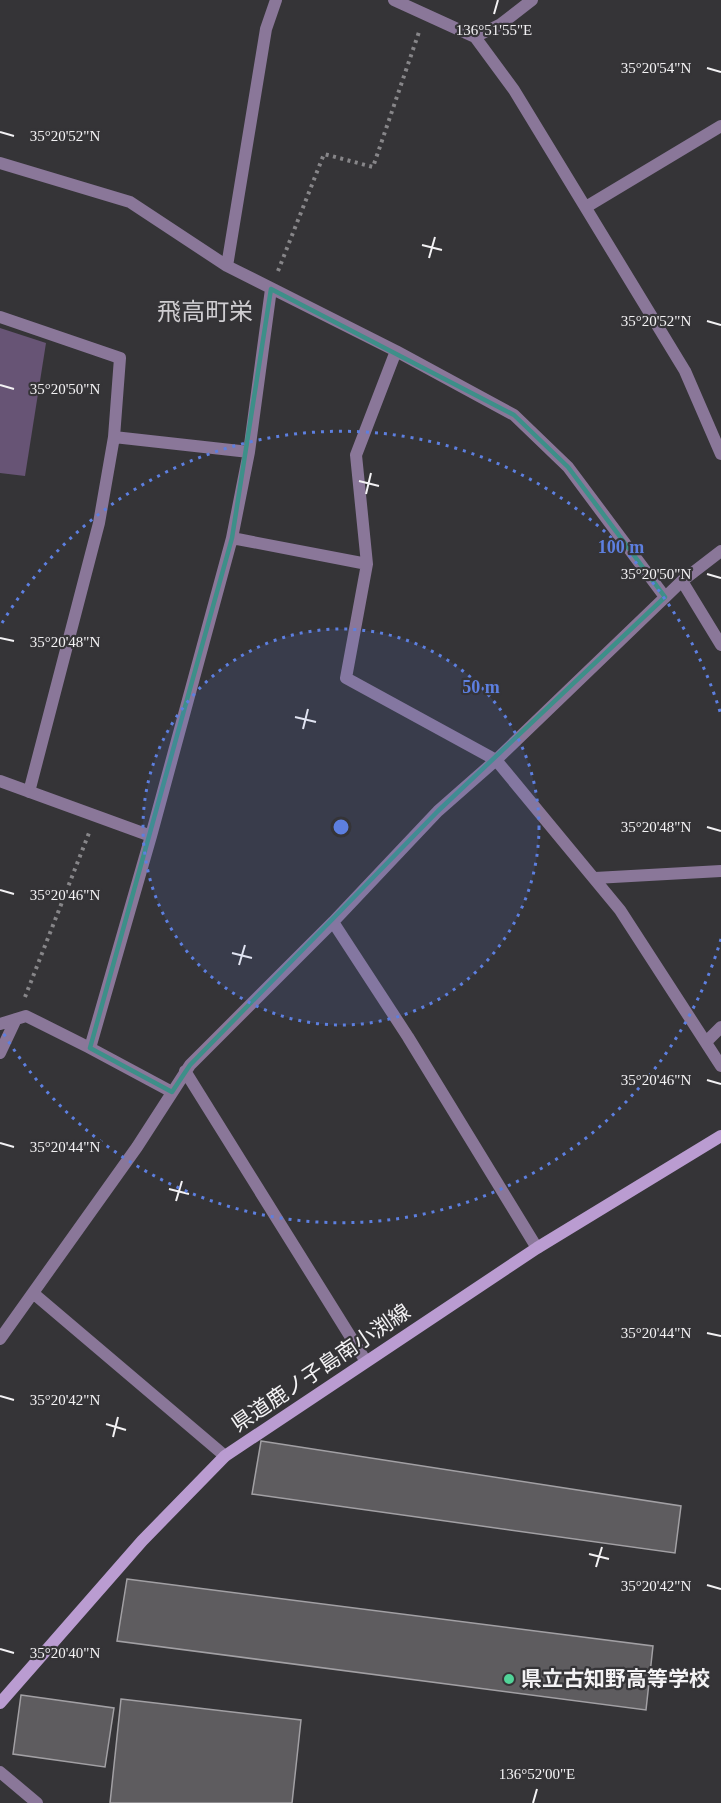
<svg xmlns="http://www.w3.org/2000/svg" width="721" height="1803" font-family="'Times New Roman','Noto Sans JP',serif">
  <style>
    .green { fill: #675475 }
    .building { fill: #5e5c5f; stroke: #a2a0a4; stroke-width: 1.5 }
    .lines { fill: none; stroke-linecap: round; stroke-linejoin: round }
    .path { stroke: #878689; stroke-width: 4; stroke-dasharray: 3 4.5; stroke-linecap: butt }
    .minor { stroke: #8a7799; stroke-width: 12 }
    .tertiary { stroke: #8a7799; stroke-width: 12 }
    .secondary { stroke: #ba9cd1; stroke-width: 12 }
    .marked { fill: none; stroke: #3d8f89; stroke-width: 4.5; stroke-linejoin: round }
    .ticks { fill: none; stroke: #f3f2f4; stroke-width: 2 }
    .ring { fill: none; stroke: #5d7fe0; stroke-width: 3; stroke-dasharray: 3 6 }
    .poi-dot { fill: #51d398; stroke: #353437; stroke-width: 2 }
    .labels { text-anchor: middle; stroke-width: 4.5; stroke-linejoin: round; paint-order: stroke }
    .street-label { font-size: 21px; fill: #f3f2f4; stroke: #353437 }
    .poi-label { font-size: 21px; font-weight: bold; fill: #f3f2f4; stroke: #353437; text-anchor: start }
    .quarter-label { font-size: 24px; fill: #cfcdd1; stroke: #353437 }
    .ticks-label { font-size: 15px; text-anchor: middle; fill: #f3f2f4; stroke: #353437; stroke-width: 4.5; stroke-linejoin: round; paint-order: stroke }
    .centre { fill: #5d7fe0; stroke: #353437; stroke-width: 3 }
    .ring-label { font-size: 18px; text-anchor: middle; font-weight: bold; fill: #5d7fe0; stroke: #353437; stroke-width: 4.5; stroke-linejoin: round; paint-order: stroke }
  </style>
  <rect width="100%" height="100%" fill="#353437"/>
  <path class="green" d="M 0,328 L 46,343 L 25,476 L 0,473 Z"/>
  <path class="building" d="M 261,1441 L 681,1506 L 675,1553 L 252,1494 Z
    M 127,1579 L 653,1646 L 646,1710 L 117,1641 Z
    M 21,1695 L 114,1708 L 105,1767 L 13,1754 Z
    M 121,1699 L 301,1720 L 292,1803 L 110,1803 Z"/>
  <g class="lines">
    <path class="path" d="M 278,271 L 324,154 L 373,167 L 419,32
      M 25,997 L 89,833"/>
    <path class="minor" d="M 394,0 L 475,37 L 514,90 L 685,371 L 721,454
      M 475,37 L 501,24 L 532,0
      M 0,163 L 130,202 L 227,266 L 396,351 L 514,415 L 568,467 L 665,597
      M 586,207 L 721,126
      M 227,266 L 266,29 L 276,0
      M 0,317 L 120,358 L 114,437 L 99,523 L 29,792
      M 396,351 L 356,455 L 367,564 L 346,678 L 496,760 L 620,910 L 721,1066
      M 114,437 L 249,452
      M 232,538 L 367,564
      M 682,581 L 721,645
      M 0,781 L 151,836
      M 595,878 L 721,871
      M 333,922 L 408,1037 L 537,1248
      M 0,1024 L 26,1016 L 90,1048
      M 706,1042 L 721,1027
      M 0,1053 L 16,1019
      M 185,1071 L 365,1360
      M 172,1092 L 90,1048 L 151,836 L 232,538 L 249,452 L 271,289
      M 33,1293 L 225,1456
      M 0,1339 L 137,1147 L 190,1065 L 333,922 L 438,811 L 496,760 L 682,581 L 721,551"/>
    <path class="tertiary" d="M 0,1772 L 37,1803"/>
    <path class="secondary" d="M 0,1703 L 142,1541 L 225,1456 L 537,1248 L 721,1136"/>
  </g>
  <path class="marked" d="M 271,289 L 514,415 L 568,467 L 665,597 L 438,811 L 190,1065 L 172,1092 L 90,1048 L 232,538 Z"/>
  <path class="ticks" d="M 494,14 L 498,0M 707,68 L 721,72M 0,132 L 14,136M 422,245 L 442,250M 429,258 L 435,237M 707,321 L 721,325M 0,385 L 14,389M 359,481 L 379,486M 366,494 L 371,473M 707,574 L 721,578M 0,638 L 14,641M 295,717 L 316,722M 303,729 L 308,709M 707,827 L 721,831M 0,890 L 14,894M 232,953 L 252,958M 239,965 L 245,945M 707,1080 L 721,1084M 0,1143 L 14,1147M 169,1189 L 189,1194M 176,1201 L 182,1181M 707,1333 L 721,1336M 0,1396 L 14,1400M 106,1424 L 126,1430M 113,1437 L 118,1417M 589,1554 L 609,1559M 596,1567 L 602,1547M 707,1585 L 721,1589M 0,1649 L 14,1653M 533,1803 L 537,1789"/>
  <circle cx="341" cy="827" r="198" fill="#5d7fe0" fill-opacity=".12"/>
  <g class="ring">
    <circle cx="341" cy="827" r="198"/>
    <path d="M721 939A396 396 0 0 1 2 1031M2 623A396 396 0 0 1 721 715"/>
  </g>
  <circle class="poi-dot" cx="509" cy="1679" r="6"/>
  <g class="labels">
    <g class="street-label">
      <text transform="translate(321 1368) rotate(-34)" y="7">県道鹿ノ子島南小渕線</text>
    </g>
    <g class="poi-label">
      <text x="521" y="1686">県立古知野高等学校</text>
    </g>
    <g class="quarter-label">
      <text x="205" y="320">飛高町栄</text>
    </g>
  </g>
  <g class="ticks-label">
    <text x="494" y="35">136°51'55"E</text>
    <text x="656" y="73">35°20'54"N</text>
    <text x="65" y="141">35°20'52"N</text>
    <text x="656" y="326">35°20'52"N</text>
    <text x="65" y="394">35°20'50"N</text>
    <text x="656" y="579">35°20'50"N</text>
    <text x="65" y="647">35°20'48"N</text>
    <text x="656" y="832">35°20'48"N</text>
    <text x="65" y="900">35°20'46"N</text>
    <text x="656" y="1085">35°20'46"N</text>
    <text x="65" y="1152">35°20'44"N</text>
    <text x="656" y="1338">35°20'44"N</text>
    <text x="65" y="1405">35°20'42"N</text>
    <text x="656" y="1591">35°20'42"N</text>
    <text x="65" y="1658">35°20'40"N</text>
    <text x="537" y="1779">136°52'00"E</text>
  </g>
  <circle cx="341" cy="827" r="9" class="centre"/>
  <g class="ring-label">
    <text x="621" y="553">100 m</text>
    <text x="481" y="693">50 m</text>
  </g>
</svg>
